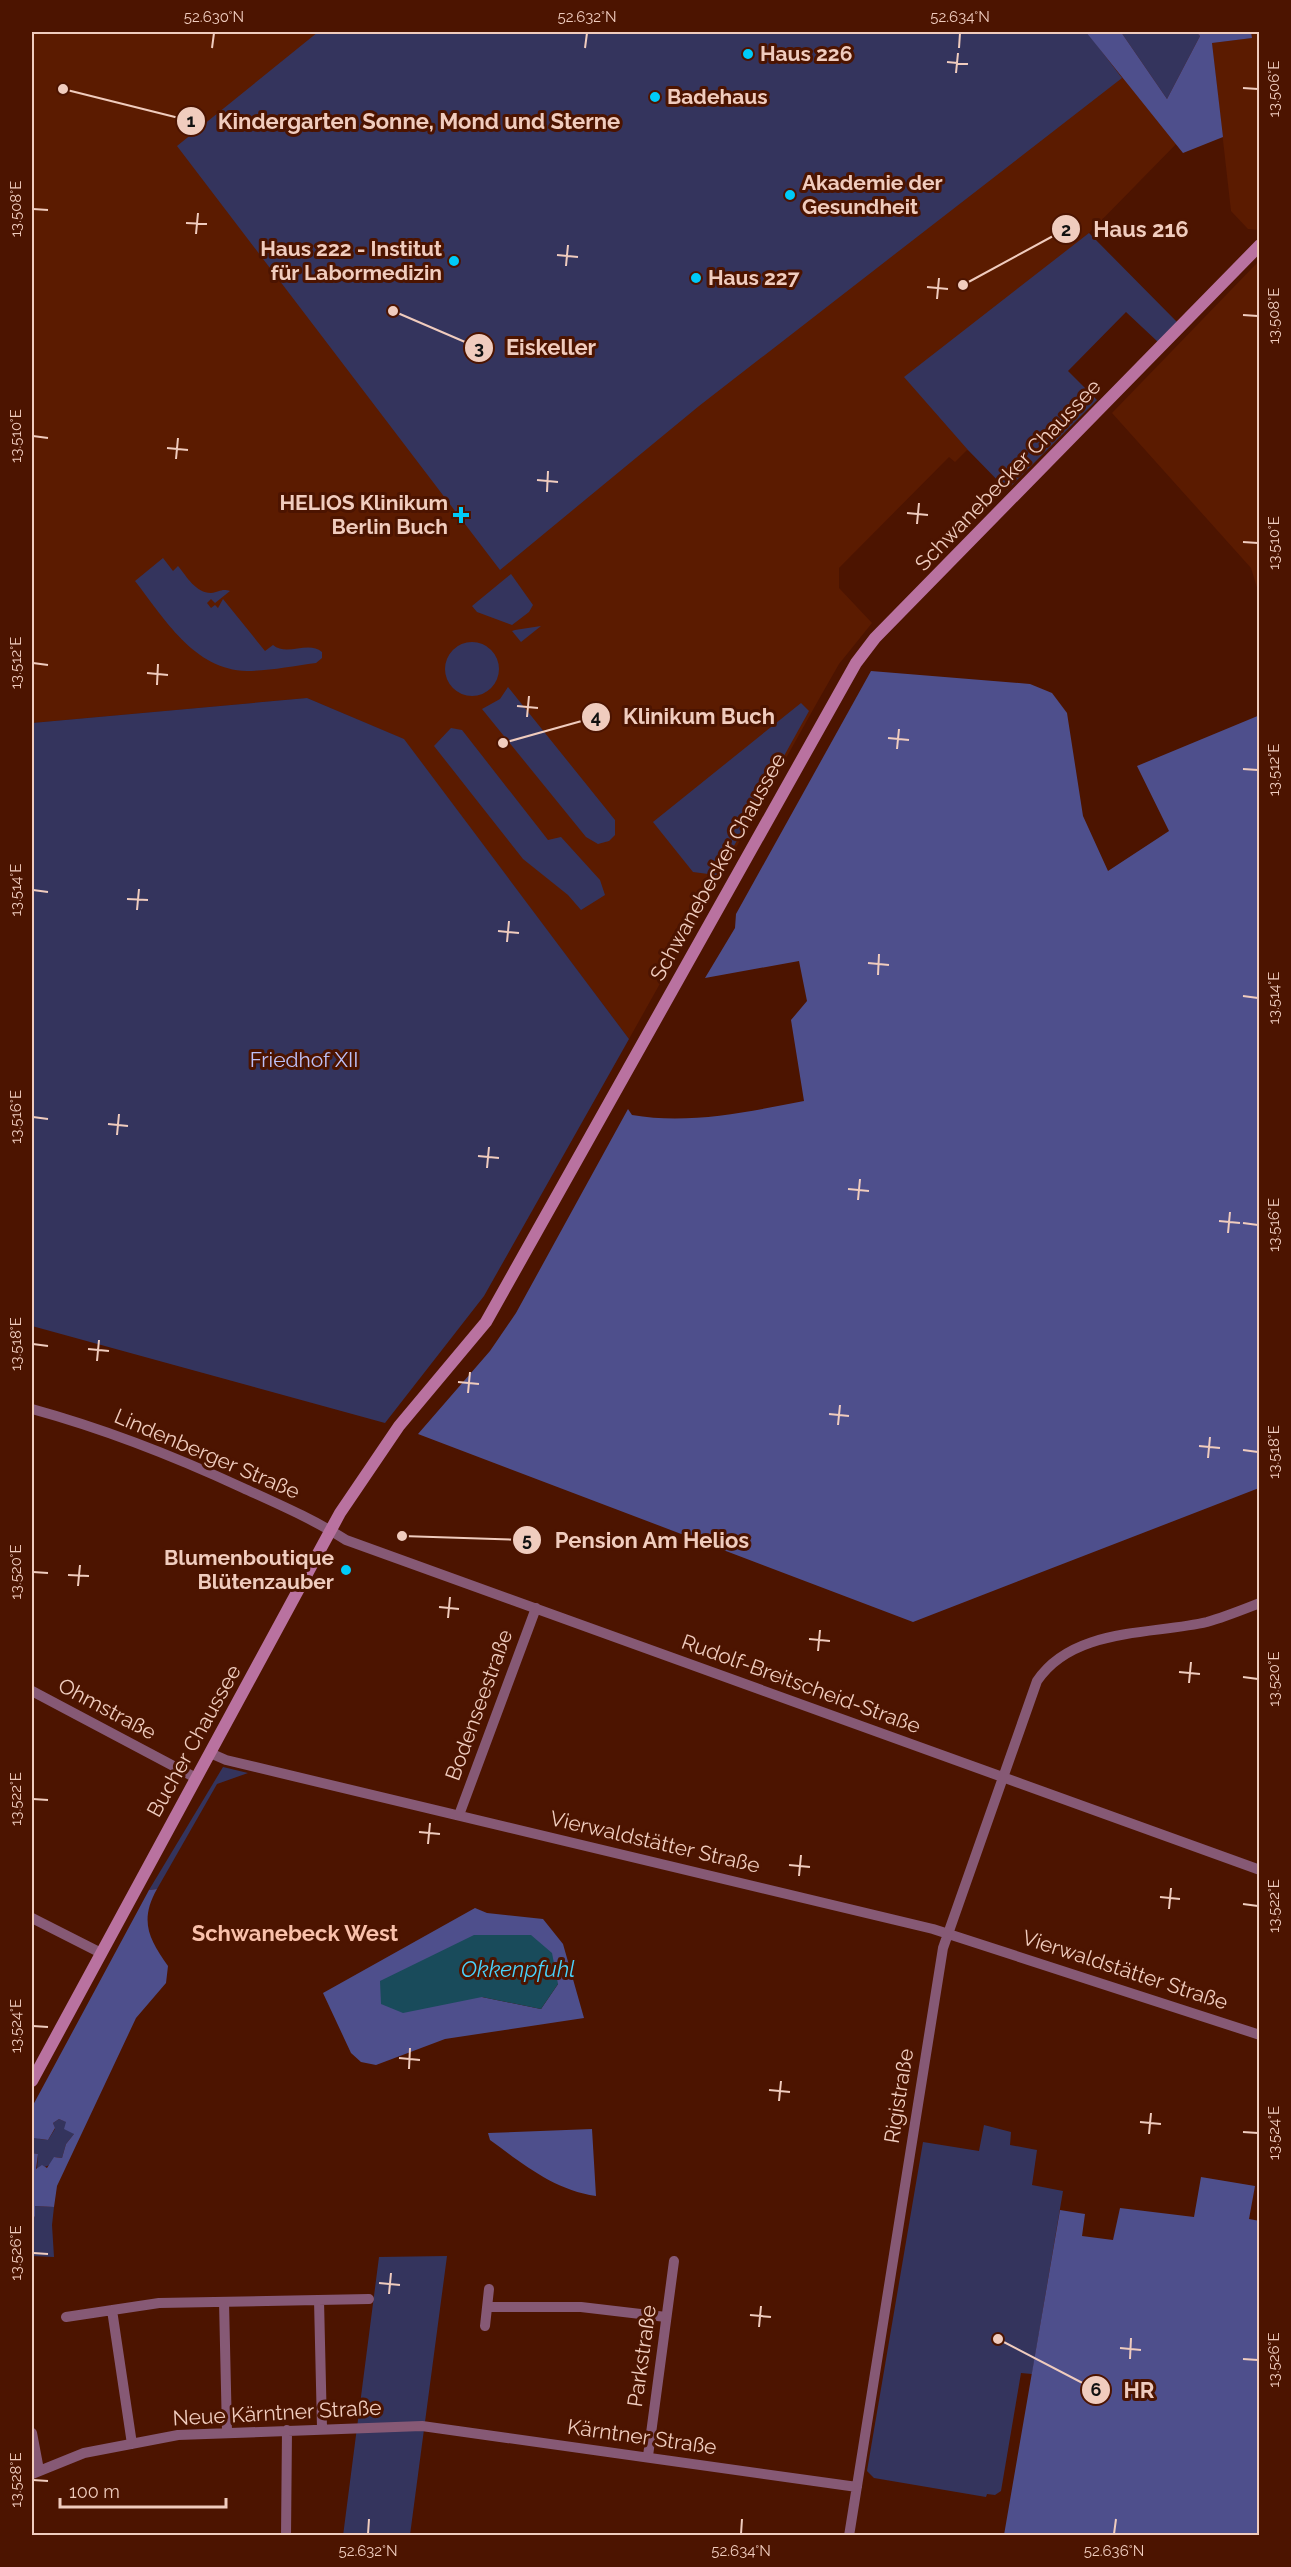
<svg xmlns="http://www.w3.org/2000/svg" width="1291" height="2567" font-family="Raleway,sans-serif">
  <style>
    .built { fill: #5b1b00 }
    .green { fill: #34345d }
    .forest { fill: #4e4f8c; fill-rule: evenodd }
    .water { fill: #194b5b }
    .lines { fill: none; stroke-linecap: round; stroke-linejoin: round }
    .street { stroke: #865975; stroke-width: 10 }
    .secondary { stroke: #b972a0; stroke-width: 12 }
    .ticks { fill: none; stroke: #f0ccbe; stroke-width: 2 }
    .poi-dot { fill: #00cbf8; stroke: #4c1400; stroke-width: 2 }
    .labels { text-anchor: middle; stroke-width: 6; stroke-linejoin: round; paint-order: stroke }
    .poi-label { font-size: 21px; font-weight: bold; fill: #f0ccbe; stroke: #4c1400; text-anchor: start }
    .street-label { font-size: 21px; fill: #f0ccbe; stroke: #4c1400 }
    .park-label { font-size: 21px; fill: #bdc1f8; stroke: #4c1400 }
    .neighbourhood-label { font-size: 22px; font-weight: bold; fill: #f9c0aa; stroke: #4c1400 }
    .water-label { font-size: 22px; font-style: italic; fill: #49d2fa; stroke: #4c1400 }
    .leader { fill: none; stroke: #f0ccbe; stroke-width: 2 }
    .callout-dot { fill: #f0ccbe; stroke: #4c1400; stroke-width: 2 }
    .mark-label { font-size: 18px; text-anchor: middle; font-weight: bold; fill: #111 }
    .callout-label { font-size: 22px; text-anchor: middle; font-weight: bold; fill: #f0ccbe; stroke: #4c1400; stroke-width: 6; stroke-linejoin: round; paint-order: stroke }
    .neatline { fill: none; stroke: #f0ccbe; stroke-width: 2 }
    .ticks-label { font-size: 15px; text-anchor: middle; fill: #f0ccbe }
  </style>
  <rect width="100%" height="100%" fill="#4c1400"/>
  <path class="built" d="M 32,32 L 1098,32 L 1182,138 L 1089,233 L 1136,282 L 969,451 L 967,450 L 955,462 L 949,457 L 839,568 L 839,588 L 872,623 L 839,664 L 819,699 L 629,1039 L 403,739 L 307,698 L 32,723 Z
    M 1251,32 L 1259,32 L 1259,230 L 1248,229 L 1231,211 L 1212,43 L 1251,38 Z
    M 1259,261 L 1259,594 L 1251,568 L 1112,413 Z"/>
  <path class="green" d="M 318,32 L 1087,32 L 1122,78 L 699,406 L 500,570 L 177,146 Z
    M 1121,32 L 1196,32 L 1200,36 L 1167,99 Z
    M 1089,233 L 1177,322 L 1158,342 L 1126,312 L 1068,371 L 1097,400 L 1007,490 L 968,450 L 904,377 Z
    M 163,558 L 173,571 L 178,566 C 187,577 196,593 211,593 C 219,592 222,588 230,591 L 215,603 L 211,599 L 207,603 L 211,608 L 215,605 L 218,608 L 223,599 L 265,651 L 273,645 C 287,657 308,640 322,652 L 322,658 L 316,663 C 293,666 269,671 247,671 C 194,670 164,618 135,581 Z
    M 511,574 L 533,605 L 529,612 L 512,625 L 477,612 L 472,606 Z
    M 541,626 L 521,642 L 512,631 L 515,630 Z
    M445 669a27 27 0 1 1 54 0a27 27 0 1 1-54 0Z
    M 508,687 L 615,820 L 615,835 L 609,841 L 598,844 L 586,837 L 482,709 L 500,699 Z
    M 307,698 L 404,739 L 629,1039 L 484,1296 L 385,1423 L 32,1326 L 32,723 Z
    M 801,703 L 809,711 L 720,871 L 716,875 L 693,872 L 653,822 Z
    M 451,728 L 462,730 L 548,840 L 561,837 L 600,880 L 605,895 L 581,910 L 568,895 L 523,859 L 434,746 Z
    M 223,1767 L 248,1773 L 217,1784 L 157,1889 L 149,1890 Z
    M 59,2119 L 67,2122 L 74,2134 L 66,2144 L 62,2158 L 55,2157 L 52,2164 L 37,2170 L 38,2154 L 32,2153 L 32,2131 L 40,2139 L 48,2140 L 55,2129 L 53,2123 Z
    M 984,2125 L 1011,2132 L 1010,2145 L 1037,2150 L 1032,2185 L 1063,2191 L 1032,2374 L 1021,2373 L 1001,2491 L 995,2495 L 987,2494 L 986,2497 L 874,2478 L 867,2471 L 923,2142 L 979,2151 Z
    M 35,2206 L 54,2207 L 52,2225 L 54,2257 L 32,2256 L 32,2222 L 35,2216 Z
    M 447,2256 L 410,2535 L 343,2536 L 379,2257 Z"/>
  <path class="forest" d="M 1086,32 L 1121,32 L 1167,99 L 1200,36 L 1196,32 L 1251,32 L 1252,38 L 1212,43 L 1223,137 L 1183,153 Z
    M 871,671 L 1030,684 L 1052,693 L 1067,713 L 1083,816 L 1108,871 L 1169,831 L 1137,766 L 1260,715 L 1259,1488 L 913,1622 L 418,1434 L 490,1351 L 516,1313 L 628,1109 L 632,1115 C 688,1125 748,1112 804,1101 L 791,1020 L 807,1001 L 799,961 L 705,978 L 735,928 L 736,914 Z
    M 157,1889 C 139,1921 149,1939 168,1966 L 166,1983 L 136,2018 L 57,2186 L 54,2207 L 35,2206 L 35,2216 L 32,2222 L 32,2153 L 38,2154 L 36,2169 L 42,2165 L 47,2168 L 54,2157 L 62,2158 L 66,2144 L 74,2134 L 64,2129 L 66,2122 L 59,2119 L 53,2123 L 55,2128 L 48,2140 L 34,2138 L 32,2131 L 32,2107 L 149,1890 Z
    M 475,1908 L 487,1913 L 543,1919 L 563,1944 L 584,2018 L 445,2039 L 376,2065 L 361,2062 L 351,2053 L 323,1993 ZM 558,1984 L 541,2009 L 482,1997 Z
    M 592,2129 L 596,2196 C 554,2190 523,2164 490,2140 L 488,2133 Z
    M 1201,2177 L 1255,2186 L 1249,2219 L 1260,2221 L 1259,2535 L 1004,2535 L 1060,2210 L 1085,2214 L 1082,2236 L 1113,2240 L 1120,2208 L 1194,2217 Z"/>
  <path class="water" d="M 474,1935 L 531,1935 L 552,1953 L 558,1984 L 541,2009 L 482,1997 L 403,2013 L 381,2004 L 380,1981 Z"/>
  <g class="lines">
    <path class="street" d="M 32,1409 C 105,1429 174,1456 243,1488 C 278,1504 313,1519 346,1540 L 1260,1870
      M 32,1691 L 196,1778
      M 210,1753 L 226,1760 L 933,1929 L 1260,2035
      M 459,1815 L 536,1608
      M 32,1918 L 101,1953
      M 319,2300 L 322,2428
      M 224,2302 L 227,2432
      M 487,2307 L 581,2307 L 666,2317
      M 112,2310 L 132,2444
      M 66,2317 L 159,2303 L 369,2299
      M 485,2326 L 489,2289
      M 32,2433 L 39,2470
      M 648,2456 L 674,2261
      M 32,2474 L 84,2453 L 178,2435 L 422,2426 L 857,2487
      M 286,2536 L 287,2430
      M 849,2536 L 943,1948 L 1037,1681 C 1073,1627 1152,1635 1207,1622 C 1225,1617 1242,1610 1260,1603"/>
    <path class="secondary" d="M 32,2081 L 340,1513 L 399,1426 L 486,1322 L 856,663 L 875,638 L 1260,245"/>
  </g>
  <path class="ticks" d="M 212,48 L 214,33M 585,48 L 587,33M 959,48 L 960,33M 947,62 L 968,64M 956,73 L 958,53M 1243,88 L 1258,89M 33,209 L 48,210M 186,223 L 207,224M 196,234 L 198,213M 557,255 L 578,257M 566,266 L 568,245M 927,287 L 948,289M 937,299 L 939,278M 1243,315 L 1258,316M 33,436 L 48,438M 167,448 L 188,450M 176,459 L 178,438M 537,480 L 558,482M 547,492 L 548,471M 907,513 L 928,515M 917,524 L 919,503M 1243,542 L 1258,543M 33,663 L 48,665M 147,673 L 168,675M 157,685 L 158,664M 517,706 L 538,708M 527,717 L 529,696M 888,738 L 909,740M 897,749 L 899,729M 1243,769 L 1258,770M 33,890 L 48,892M 127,899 L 148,900M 137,910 L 139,889M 498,931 L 519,933M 507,942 L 509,921M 868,963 L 889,965M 878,975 L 879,954M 1243,996 L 1258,998M 33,1117 L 48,1119M 108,1124 L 128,1126M 117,1135 L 119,1114M 478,1156 L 499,1158M 487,1168 L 489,1147M 848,1189 L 869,1191M 858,1200 L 860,1179M 1219,1221 L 1240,1223M 1243,1223 L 1258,1225M 1228,1233 L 1230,1212M 33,1344 L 48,1346M 88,1349 L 109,1351M 97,1361 L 99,1340M 458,1382 L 479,1384M 468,1393 L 470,1372M 829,1414 L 849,1416M 838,1425 L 840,1405M 1199,1446 L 1220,1448M 1243,1450 L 1258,1452M 1208,1458 L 1210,1437M 33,1572 L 48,1573M 68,1575 L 89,1576M 78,1586 L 80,1565M 439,1607 L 459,1609M 448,1618 L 450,1597M 809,1639 L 830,1641M 818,1651 L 820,1630M 1179,1672 L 1200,1674M 1243,1677 L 1258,1679M 1189,1683 L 1191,1662M 33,1799 L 48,1800M 419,1832 L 440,1834M 428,1844 L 430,1823M 789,1865 L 810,1867M 799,1876 L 801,1855M 1160,1897 L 1180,1899M 1243,1904 L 1258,1906M 1169,1909 L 1171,1888M 33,2026 L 48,2027M 399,2058 L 420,2060M 409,2069 L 410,2048M 769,2090 L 790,2092M 779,2101 L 781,2081M 1140,2122 L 1161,2124M 1243,2132 L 1258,2133M 1149,2134 L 1151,2113M 33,2253 L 48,2254M 379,2283 L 400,2285M 389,2294 L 391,2273M 750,2315 L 771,2317M 759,2327 L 761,2306M 1120,2348 L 1141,2350M 1130,2359 L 1131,2338M 1243,2359 L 1258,2360M 33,2480 L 48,2481M 368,2534 L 369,2519M 741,2534 L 742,2519M 1114,2534 L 1116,2519"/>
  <g class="poi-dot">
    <circle cx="748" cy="54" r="6"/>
    <circle cx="655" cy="97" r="6"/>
    <circle cx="790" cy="195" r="6"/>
    <circle cx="454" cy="261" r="6"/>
    <circle cx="696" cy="278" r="6"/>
    <path d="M458 506h6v6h6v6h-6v6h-6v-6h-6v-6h6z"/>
    <circle cx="346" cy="1570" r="6"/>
  </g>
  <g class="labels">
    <g class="poi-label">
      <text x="760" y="61">Haus 226</text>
      <text x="667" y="104">Badehaus</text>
      <text x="802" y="190">Akademie der<tspan x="802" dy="24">Gesundheit</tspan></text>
      <text x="442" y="256" text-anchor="end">Haus 222 - Institut<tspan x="442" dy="24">für Labormedizin</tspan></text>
      <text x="708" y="285">Haus 227</text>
      <text x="448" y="510" text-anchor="end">HELIOS Klinikum<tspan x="448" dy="24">Berlin Buch</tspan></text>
      <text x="334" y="1565" text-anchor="end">Blumenboutique<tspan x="334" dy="24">Blütenzauber</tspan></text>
    </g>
    <g class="street-label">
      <text transform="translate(1008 475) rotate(-46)" y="7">Schwanebecker Chaussee</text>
      <text transform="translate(718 867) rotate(-61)" y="7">Schwanebecker Chaussee</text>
      <text transform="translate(207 1454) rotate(23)" y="7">Lindenberger Straße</text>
      <text transform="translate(801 1684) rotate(20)" y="7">Rudolf-Breitscheid-Straße</text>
      <text transform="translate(479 1705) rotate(-70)" y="7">Bodenseestraße</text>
      <text transform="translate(107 1709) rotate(28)" y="7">Ohmstraße</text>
      <text transform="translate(194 1741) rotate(-61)" y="7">Bucher Chaussee</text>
      <text transform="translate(655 1842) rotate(13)" y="7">Vierwaldstätter Straße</text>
      <text transform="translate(1125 1970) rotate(18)" y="7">Vierwaldstätter Straße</text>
      <text transform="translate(899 2096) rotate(-81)" y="7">Rigistraße</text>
      <text transform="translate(642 2356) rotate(-82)" y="7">Parkstraße</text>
      <text transform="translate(277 2413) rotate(-3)" y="7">Neue Kärntner Straße</text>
      <text transform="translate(642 2437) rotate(8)" y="7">Kärntner Straße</text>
    </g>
    <g class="park-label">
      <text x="304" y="1067">Friedhof XII</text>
    </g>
    <g class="neighbourhood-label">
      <text x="295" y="1941">Schwanebeck West</text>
    </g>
    <g class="water-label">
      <text x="518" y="1977">Okkenpfuhl</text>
    </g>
  </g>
  <path class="leader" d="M63 89L191 121M963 285L1066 229M393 311L479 348M503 743L596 717M402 1536L527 1540M998 2339L1096 2390"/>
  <g class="callout-dot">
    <circle cx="63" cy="89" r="6"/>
    <circle cx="963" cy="285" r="6"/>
    <circle cx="393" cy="311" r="6"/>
    <circle cx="503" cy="743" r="6"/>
    <circle cx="402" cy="1536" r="6"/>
    <circle cx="998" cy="2339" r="6"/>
    <circle cx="191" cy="121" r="15"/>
    <circle cx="1066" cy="229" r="15"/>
    <circle cx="479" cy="348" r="15"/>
    <circle cx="596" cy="717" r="15"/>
    <circle cx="527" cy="1540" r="15"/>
    <circle cx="1096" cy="2390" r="15"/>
  </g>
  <g class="mark-label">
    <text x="191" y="127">1</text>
    <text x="1066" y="236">2</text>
    <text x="479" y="354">3</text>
    <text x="596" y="723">4</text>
    <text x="527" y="1546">5</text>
    <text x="1096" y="2396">6</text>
  </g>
  <g class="callout-label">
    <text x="419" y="129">Kindergarten Sonne, Mond und Sterne</text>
    <text x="1141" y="237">Haus 216</text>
    <text x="551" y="355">Eiskeller</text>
    <text x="699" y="724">Klinikum Buch</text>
    <text x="652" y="1548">Pension Am Helios</text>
    <text x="1139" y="2398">HR</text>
  </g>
  <rect width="1291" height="2567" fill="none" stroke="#4c1400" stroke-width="66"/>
  <path d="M60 2498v9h166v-9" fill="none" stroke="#f0ccbe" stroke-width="3"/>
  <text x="69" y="2498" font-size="18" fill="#f0ccbe" stroke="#4c1400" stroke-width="4.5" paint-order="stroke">100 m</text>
  <rect x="33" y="33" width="1225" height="2501" class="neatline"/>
  <g class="ticks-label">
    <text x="214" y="22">52.630°N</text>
    <text x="587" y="22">52.632°N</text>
    <text x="960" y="22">52.634°N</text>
    <text transform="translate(1274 89) rotate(-90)" y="5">13.506°E</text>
    <text transform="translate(16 209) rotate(-90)" y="5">13.508°E</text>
    <text transform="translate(1274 316) rotate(-90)" y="5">13.508°E</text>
    <text transform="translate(16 436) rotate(-90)" y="5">13.510°E</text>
    <text transform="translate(1274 543) rotate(-90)" y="5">13.510°E</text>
    <text transform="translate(16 663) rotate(-90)" y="5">13.512°E</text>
    <text transform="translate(1274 770) rotate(-90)" y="5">13.512°E</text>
    <text transform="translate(16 890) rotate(-90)" y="5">13.514°E</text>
    <text transform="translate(1274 998) rotate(-90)" y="5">13.514°E</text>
    <text transform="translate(16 1117) rotate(-90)" y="5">13.516°E</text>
    <text transform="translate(1274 1225) rotate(-90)" y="5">13.516°E</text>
    <text transform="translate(16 1344) rotate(-90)" y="5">13.518°E</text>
    <text transform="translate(1274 1452) rotate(-90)" y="5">13.518°E</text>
    <text transform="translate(16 1572) rotate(-90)" y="5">13.520°E</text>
    <text transform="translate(1274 1679) rotate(-90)" y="5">13.520°E</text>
    <text transform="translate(16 1799) rotate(-90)" y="5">13.522°E</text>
    <text transform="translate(1274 1906) rotate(-90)" y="5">13.522°E</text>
    <text transform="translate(16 2026) rotate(-90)" y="5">13.524°E</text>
    <text transform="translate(1274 2133) rotate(-90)" y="5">13.524°E</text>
    <text transform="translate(16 2253) rotate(-90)" y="5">13.526°E</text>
    <text transform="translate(1274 2360) rotate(-90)" y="5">13.526°E</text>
    <text transform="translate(16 2480) rotate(-90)" y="5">13.528°E</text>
    <text x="368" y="2556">52.632°N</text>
    <text x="741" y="2556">52.634°N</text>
    <text x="1114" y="2556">52.636°N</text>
  </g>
</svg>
